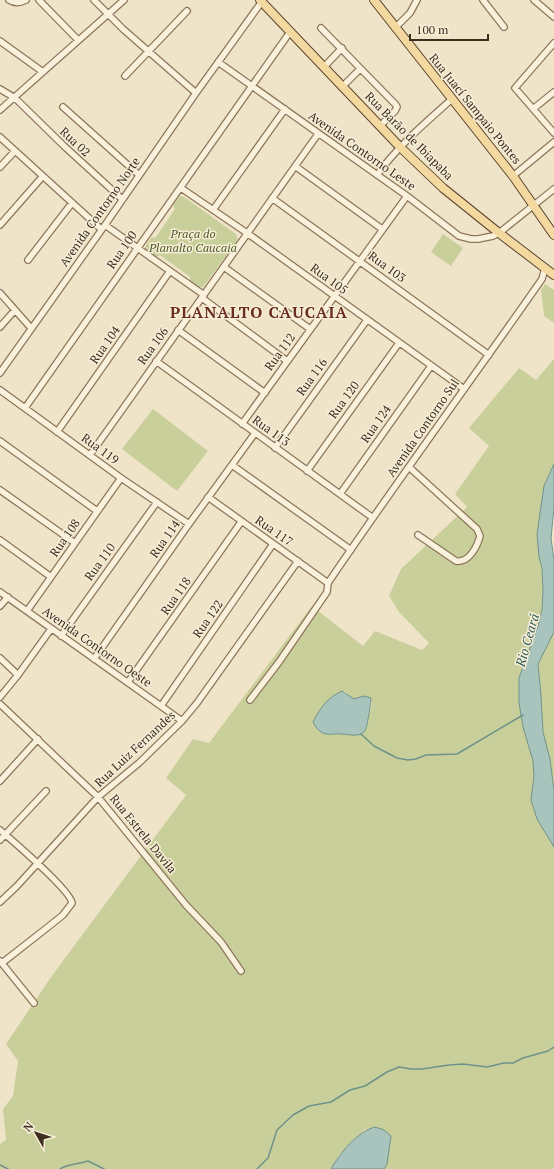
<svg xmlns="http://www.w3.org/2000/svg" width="554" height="1169" font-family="'PT Serif',serif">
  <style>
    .green { fill: #c9cf9b; fill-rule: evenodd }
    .water { fill: #a9c4bc; stroke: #6f938a }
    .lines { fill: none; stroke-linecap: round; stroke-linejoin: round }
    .stream { stroke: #6f938a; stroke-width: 1.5 }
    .minor-casing { stroke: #8d765c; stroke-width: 8 }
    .primary-casing { stroke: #5b4430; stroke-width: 10 }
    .minor { stroke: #faf1dc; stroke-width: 5.5 }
    .primary { stroke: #f3d9a0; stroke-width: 8 }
    .labels { text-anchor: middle; stroke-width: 3; stroke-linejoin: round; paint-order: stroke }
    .street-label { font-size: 12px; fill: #3d2e20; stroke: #f7eed8 }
    .park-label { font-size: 12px; font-style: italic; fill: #4d5a26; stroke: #f7eed8 }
    .water-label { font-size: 13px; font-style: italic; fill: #2f5d5a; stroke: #f7eed8 }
    .district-label { font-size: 16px; font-weight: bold; letter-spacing: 1px; fill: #6b2e1e; stroke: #f7eed8 }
  </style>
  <rect width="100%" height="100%" fill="#f0e4c8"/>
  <path class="green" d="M 180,196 L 184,197 L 236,234 L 238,240 L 203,287 L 197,288 L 190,283 L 190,277 L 160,255 L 155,258 L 146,251 L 145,247 L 151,238 L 156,237 L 175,209 L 173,205 Z
    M 443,234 L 463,248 L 451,266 L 431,252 Z
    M 545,284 L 554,290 L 554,323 L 544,316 L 541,290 Z
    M 554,359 L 554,464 L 544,486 L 539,557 L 542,568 L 543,590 L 542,609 L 538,626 L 519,678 L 519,703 L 523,727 L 533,761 L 534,776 L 531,800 L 537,819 L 554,847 L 554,1169 L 384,1169 L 387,1164 L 366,1129 L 339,1155 L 331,1169 L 0,1169 L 0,1144 L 6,1140 L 3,1109 L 13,1096 L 18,1061 L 6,1044 L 51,977 L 186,795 L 166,778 L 193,739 L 209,743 L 312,606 L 363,646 L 375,631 L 422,650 L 429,643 L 399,612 L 389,596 L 401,569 L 467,507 L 455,494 L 489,446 L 469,428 L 519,368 L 536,380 ZM 345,691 C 349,696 353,701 360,697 L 372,703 C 369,713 369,724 363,733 L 354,735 L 340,733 L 330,735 L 322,733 L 315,726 Z
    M 153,409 L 208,451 L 177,491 L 122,449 Z
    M 554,632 L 554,791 L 550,759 L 543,732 L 541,696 L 538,664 Z"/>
  <path class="water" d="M 554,464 L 554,508 L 551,538 L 554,560 L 554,632 L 538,664 L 541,696 L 543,732 L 550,759 L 554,791 L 554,847 L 537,819 L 531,800 L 534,776 L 533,761 L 523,727 L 519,703 L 519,678 L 538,626 L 542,610 L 543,590 L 542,568 L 539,557 L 537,534 L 544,486 Z
    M 342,691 L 354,699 L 364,696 L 371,698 C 371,702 367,729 365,731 C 359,738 349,734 341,734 C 335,733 329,736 323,733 C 318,731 315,726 313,722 C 321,707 327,698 342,691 Z
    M 375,1127 L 384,1130 L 391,1136 L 387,1164 L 384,1169 L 331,1169 C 340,1153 357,1132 375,1127 Z"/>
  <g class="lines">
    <path class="stream" d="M 361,734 L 374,746 L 397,758 L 408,760 L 416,759 L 426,755 L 457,754 L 523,715
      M 0,1165 L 8,1169
      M 60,1169 C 68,1164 79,1164 88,1161 L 104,1169
      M 257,1169 L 268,1158 L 277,1130 L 293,1115 L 309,1106 L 331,1102 L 350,1090 L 365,1086 L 387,1072 L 399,1067 L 411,1069 L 422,1069 L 449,1065 L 463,1064 L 487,1067 L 504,1063 L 513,1063 L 523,1058 L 548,1051 L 554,1047"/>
    <g class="minor-casing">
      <path id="minor" d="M 9,0 C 15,4 20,3 26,0
        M 39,0 L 78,40
        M 94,0 L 123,29 L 196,93
        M 483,0 L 504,27
        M 534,0 L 554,17
        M 321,28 L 396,105 L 397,107 L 395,111 L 380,126
        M 395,28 L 410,13 L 417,0
        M 0,41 L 43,72
        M 554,43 L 515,88 L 554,133
        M 218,62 L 407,196 L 459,236 L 471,239 L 478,239 L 493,236 L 499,233 L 554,189
        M 324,67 L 342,48
        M 125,76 L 187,11
        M 343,86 L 360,69
        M 0,89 L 15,98 L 64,146 L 122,199
        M 63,107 L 139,175
        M 533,109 L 554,92
        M 0,110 L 124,0
        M 0,137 L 101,229
        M 295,166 L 382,229
        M 0,167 L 15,151
        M 377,175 C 398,146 425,123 452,99
        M 513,176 L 554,142
        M 181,188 L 247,233 L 464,389
        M 272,198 L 489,355
        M 213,210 L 285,109
        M 0,225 L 43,176
        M 105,225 L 204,295
        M 28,260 L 72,203
        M 224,267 L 310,329
        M 0,293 L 31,328
        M 202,298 L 287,361
        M 0,327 L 15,310
        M 178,330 L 265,393
        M 156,361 L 373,518
        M 0,373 L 105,225 L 196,93 L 263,0
        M 0,390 L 121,478 L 189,524
        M 25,408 L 290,32
        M 242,424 L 407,196
        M 57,432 L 170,271
        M 0,441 L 97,511
        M 275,448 L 367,320
        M 90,455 L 318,134
        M 232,465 L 351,550
        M 409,467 L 477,529 L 480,536 C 477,547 469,563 456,561 L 418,535
        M 307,471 L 399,343
        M 0,490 L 75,543
        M 340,494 L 431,366
        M 208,497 L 328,583
        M 0,540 L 51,577
        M 328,583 C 397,481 471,381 542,279 L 545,268
        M 0,592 L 182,721
        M 0,606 L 8,597
        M 27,611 L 121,478
        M 61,636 L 157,502
        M 0,658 L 18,675
        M 94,659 L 189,524 L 255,433
        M 128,682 L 241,522
        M 0,697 L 18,675 L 51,629
        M 250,700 L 279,662 L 327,592 L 328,583
        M 0,704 L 98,797 L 186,905 L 221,942 L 241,971
        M 161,706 L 273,544
        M 0,781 L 38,739
        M 0,830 C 13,841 71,891 72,903 L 63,915 L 48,927 L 2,963
        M 0,840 L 46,791
        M 0,902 L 17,886 L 98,797 L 139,763 L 182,721 L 197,703 L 298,561
        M 0,961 L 34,1003"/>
    </g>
    <g class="primary-casing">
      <path id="primary" d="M 260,0 L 400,147 L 443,188 L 499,233 L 554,275
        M 374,0 L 513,176 L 554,235"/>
    </g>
    <use href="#minor" class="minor"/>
    <use href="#primary" class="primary"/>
  </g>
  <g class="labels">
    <g class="street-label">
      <text transform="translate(475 109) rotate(51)" y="4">Rua Juací Sampaio Pontes</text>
      <text transform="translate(409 136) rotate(45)" y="4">Rua Barão de Ibiapaba</text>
      <text transform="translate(75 142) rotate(43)" y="4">Rua 02</text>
      <text transform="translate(362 151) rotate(35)" y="4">Avenida Contorno Leste</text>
      <text transform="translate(100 212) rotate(-55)" y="4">Avenida Contorno Norte</text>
      <text transform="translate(122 250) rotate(-55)" y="4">Rua 100</text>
      <text transform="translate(387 267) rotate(36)" y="4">Rua 103</text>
      <text transform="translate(329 279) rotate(36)" y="4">Rua 105</text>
      <text transform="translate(105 345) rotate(-55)" y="4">Rua 104</text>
      <text transform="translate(153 346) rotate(-54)" y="4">Rua 106</text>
      <text transform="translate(280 352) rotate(-54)" y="4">Rua 112</text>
      <text transform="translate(312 377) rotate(-54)" y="4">Rua 116</text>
      <text transform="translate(344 400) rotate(-54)" y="4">Rua 120</text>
      <text transform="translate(376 424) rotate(-55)" y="4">Rua 124</text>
      <text transform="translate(423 428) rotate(-55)" y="4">Avenida Contorno Sul</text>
      <text transform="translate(271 431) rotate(36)" y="4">Rua 113</text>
      <text transform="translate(100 449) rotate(36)" y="4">Rua 119</text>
      <text transform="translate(274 531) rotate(35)" y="4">Rua 117</text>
      <text transform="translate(65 538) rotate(-55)" y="4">Rua 108</text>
      <text transform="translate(165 539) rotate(-55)" y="4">Rua 114</text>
      <text transform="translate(100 562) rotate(-54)" y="4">Rua 110</text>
      <text transform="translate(176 596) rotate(-55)" y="4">Rua 118</text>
      <text transform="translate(208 619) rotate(-55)" y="4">Rua 122</text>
      <text transform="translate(97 647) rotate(35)" y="4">Avenida Contorno Oeste</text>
      <text transform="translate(135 749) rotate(-43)" y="4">Rua Luiz Fernandes</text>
      <text transform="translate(143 834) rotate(51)" y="4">Rua Estrela Davila</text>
    </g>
    <g class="park-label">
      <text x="193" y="238">Praça do<tspan x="193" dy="14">Planalto Caucaia</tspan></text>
    </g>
    <g class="water-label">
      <text transform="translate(527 640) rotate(-74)" y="5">Rio Ceará</text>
    </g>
    <g class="district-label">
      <text x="259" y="318">PLANALTO CAUCAIA</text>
    </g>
  </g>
  <g transform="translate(36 1133) rotate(309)" stroke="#f7eed8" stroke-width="3" paint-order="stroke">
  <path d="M0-3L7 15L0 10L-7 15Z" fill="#3d2e20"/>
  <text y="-6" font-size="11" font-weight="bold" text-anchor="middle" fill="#3d2e20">N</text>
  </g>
  <path d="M410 34v6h78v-6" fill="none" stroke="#3d2e20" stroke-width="2"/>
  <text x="416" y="34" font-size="12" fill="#3d2e20" stroke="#f7eed8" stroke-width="3" paint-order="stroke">100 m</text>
</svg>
